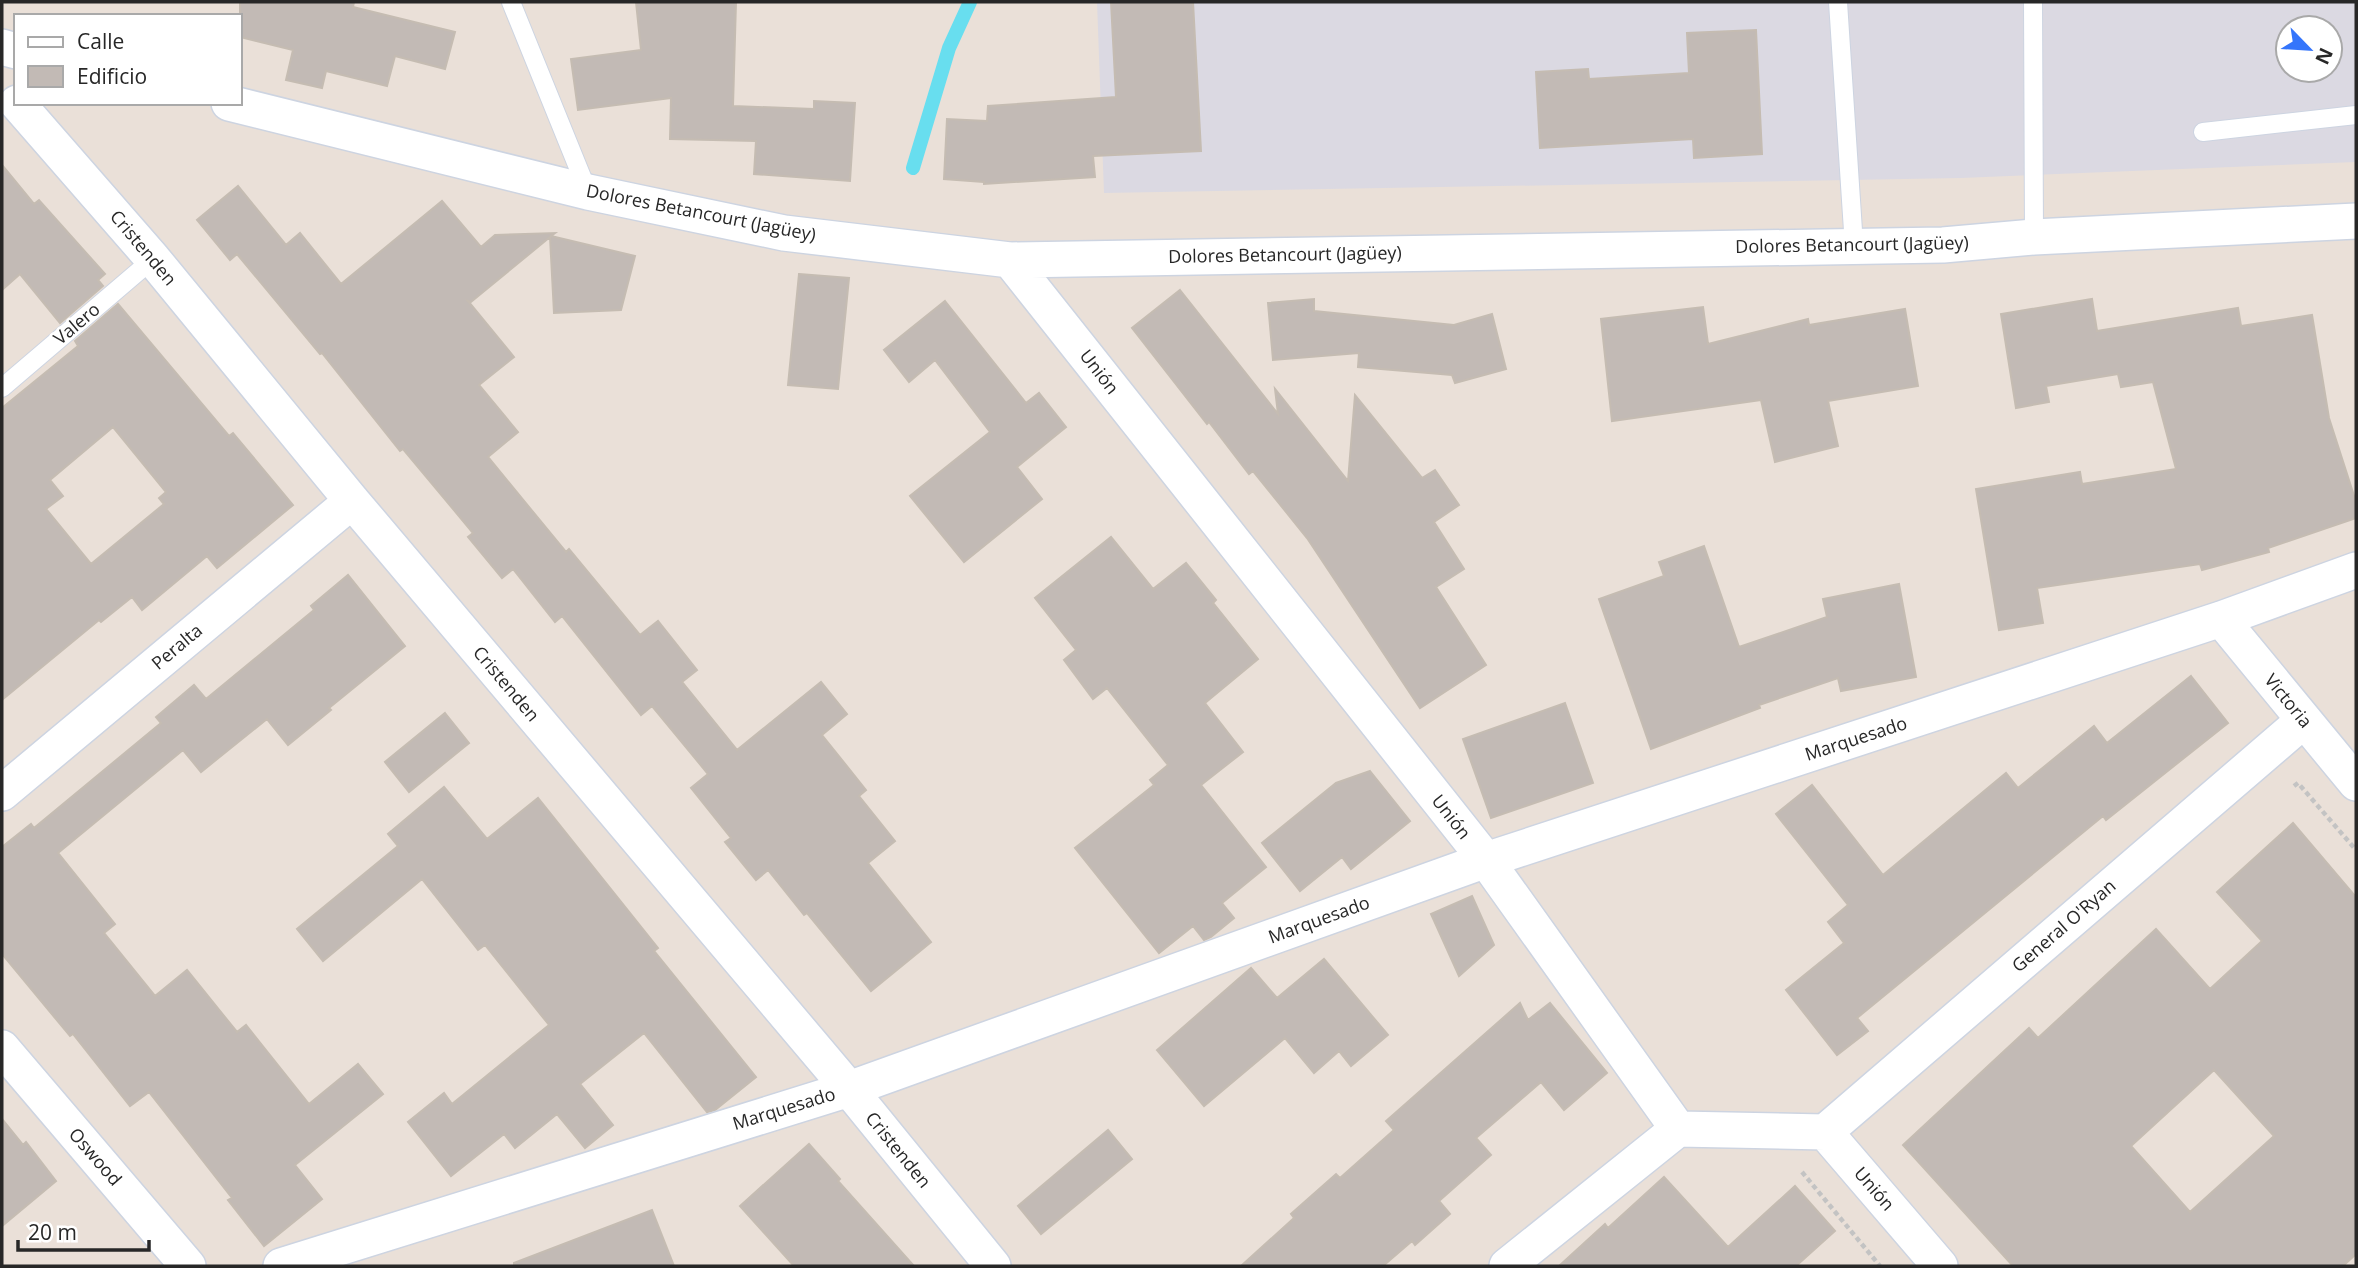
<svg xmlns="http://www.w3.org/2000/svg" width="2358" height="1268" font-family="'Open Sans',sans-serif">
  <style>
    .industrial { fill: #dbd9e2; fill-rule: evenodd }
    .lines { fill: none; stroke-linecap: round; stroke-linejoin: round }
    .stream { stroke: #68deef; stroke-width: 14 }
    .building { fill: #c2bab5; stroke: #c5bcb2; stroke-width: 2; fill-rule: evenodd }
    .lane-casing { stroke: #cdd4e1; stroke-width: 20 }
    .street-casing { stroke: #cdd4e1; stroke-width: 38 }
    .path { stroke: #c3c3c3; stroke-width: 4.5; stroke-dasharray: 5 3.5; stroke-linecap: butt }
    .lane { stroke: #fff; stroke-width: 18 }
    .street { stroke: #fff; stroke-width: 35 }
    .labels { text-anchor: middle; stroke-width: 5; stroke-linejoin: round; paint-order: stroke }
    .street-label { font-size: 18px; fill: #272727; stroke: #fff }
  </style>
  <rect width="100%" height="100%" fill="#eae0d8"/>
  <path class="industrial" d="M 1097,2 L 2356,2 L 2356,162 L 1961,178 L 1104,193 ZM 2288,28 L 2330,28 L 2330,70 L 2288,70 Z"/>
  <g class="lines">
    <path class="stream" d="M 913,168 L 949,48 L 970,2"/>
  </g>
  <path class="building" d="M 240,2 L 354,2 L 353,7 L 455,32 L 445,69 L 395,56 L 387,86 L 326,71 L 322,88 L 286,80 L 293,50 L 240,37 Z
    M 636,2 L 736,2 L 733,106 L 814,109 L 814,101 L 855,103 L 850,181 L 754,174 L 756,141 L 670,139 L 671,98 L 578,110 L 571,59 L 641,50 Z
    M 1111,2 L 1193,2 L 1201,151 L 1093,156 L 1095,177 L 984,184 L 984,182 L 944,179 L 947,119 L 987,121 L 988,106 L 1116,97 Z
    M 1756,30 L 1762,154 L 1694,158 L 1693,139 L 1540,148 L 1536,72 L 1588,69 L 1589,79 L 1689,73 L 1687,33 Z
    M 2,165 L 34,204 L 39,200 L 105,274 L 98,280 L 103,286 L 60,323 L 20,274 L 2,290 Z
    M 238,186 L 286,245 L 300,233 L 341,284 L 442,201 L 481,247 L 495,235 L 555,233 L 551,236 L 635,256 L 621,310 L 554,313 L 550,237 L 471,302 L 468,301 L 514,357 L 479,385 L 518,432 L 488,457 L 566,552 L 569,549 L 640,635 L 658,621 L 697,670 L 682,682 L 737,750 L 821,682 L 847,714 L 822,735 L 866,790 L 859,796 L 895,841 L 868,863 L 931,942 L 871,991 L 807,913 L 804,915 L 768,870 L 756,880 L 725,842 L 731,838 L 691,788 L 708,774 L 652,706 L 641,715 L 562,616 L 555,622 L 513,569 L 502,578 L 468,537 L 473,533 L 403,449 L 400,451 L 322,353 L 320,354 L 237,254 L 230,260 L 197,220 Z
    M 799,274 L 849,278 L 838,389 L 788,385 Z
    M 1180,290 L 1278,414 L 1275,389 L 1348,481 L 1355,395 L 1422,478 L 1435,470 L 1459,505 L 1434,522 L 1464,569 L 1436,587 L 1486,665 L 1420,708 L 1307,538 L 1253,471 L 1249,474 L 1209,422 L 1207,424 L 1132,328 Z
    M 1314,299 L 1314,311 L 1454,325 L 1492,314 L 1506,369 L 1455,383 L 1452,375 L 1358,367 L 1359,353 L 1273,360 L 1268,303 Z
    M 2092,299 L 2097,331 L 2238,308 L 2241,326 L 2312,315 L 2329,418 L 2356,502 L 2356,518 L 2268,548 L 2269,552 L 2202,570 L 2200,564 L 2037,588 L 2043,623 L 1999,630 L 1976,489 L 2080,472 L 2082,484 L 2176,469 L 2153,382 L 2121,387 L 2118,374 L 2046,386 L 2049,402 L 2016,408 L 2001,314 Z
    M 945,301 L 1026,403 L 1039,393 L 1066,427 L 1017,467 L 1042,499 L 964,562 L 910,496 L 990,432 L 935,360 L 909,382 L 884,350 Z
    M 118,304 L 229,436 L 233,433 L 293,505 L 217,568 L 207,556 L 142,610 L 132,597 L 101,622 L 99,620 L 2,700 L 2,408 L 78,346 L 75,341 ZM 113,427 L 166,492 L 159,498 L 164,504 L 91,564 L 46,509 L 63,496 L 50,480 Z
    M 1703,307 L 1708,344 L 1808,319 L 1809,325 L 1905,309 L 1918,386 L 1828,401 L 1838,446 L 1775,462 L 1761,400 L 1612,421 L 1601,319 Z
    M 1111,537 L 1153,589 L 1186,563 L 1216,600 L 1213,603 L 1258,659 L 1205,703 L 1243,752 L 1201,785 L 1266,867 L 1222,903 L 1234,918 L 1211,937 L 1204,940 L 1193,926 L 1159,953 L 1075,848 L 1154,785 L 1150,780 L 1168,765 L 1107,688 L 1093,699 L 1064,660 L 1076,650 L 1035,598 Z
    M 1704,546 L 1739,647 L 1827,617 L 1823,599 L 1899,584 L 1916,677 L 1841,691 L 1838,678 L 1759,705 L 1760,708 L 1651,749 L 1599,599 L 1664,576 L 1659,562 Z
    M 348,575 L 405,646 L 329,708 L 331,710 L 288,745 L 267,719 L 201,772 L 183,750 L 58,853 L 115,924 L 104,933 L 155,996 L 187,970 L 237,1032 L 246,1025 L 309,1104 L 358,1064 L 383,1094 L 295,1165 L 322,1199 L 264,1246 L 228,1200 L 232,1198 L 149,1092 L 130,1106 L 73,1034 L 70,1036 L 2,954 L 2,847 L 31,824 L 34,828 L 161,723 L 156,717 L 194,685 L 206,699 L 314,610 L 311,606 Z
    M 2191,676 L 2228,723 L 2106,820 L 2103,816 L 1857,1018 L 1868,1031 L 1837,1055 L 1786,990 L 1844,943 L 1828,922 L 1848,905 L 1776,814 L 1812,785 L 1883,875 L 2006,773 L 2018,788 L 2094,726 L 2107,743 Z
    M 1565,703 L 1593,783 L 1491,818 L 1463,739 Z
    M 445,713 L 469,743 L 409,792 L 385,762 Z
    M 1370,771 L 1410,821 L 1351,869 L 1342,857 L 1300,891 L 1262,843 L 1336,783 Z
    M 444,787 L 487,839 L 538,798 L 658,948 L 654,951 L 756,1077 L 715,1110 L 707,1112 L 644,1033 L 580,1084 L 613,1125 L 585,1148 L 557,1114 L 515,1148 L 504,1134 L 451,1176 L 408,1122 L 444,1093 L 452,1104 L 549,1025 L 485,945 L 478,950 L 422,879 L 323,961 L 297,929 L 398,846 L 388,834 Z
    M 2293,823 L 2356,897 L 2356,1254 L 2343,1266 L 2013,1266 L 1903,1145 L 2029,1028 L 2038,1038 L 2156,929 L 2210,989 L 2262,941 L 2217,892 ZM 2214,1070 L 2274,1136 L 2190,1212 L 2131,1146 Z
    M 1472,896 L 1494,945 L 1459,976 L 1431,914 Z
    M 1324,959 L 1388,1035 L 1351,1066 L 1339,1051 L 1314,1073 L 1285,1038 L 1204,1106 L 1157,1050 L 1251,968 L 1277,998 Z
    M 1520,1003 L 1528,1020 L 1550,1003 L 1607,1073 L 1564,1110 L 1541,1082 L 1476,1138 L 1491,1155 L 1439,1201 L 1450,1214 L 1415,1245 L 1412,1241 L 1383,1266 L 1241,1266 L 1294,1218 L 1291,1214 L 1336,1174 L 1340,1178 L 1394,1130 L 1386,1121 Z
    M 2,1119 L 23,1145 L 26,1142 L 56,1181 L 2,1226 Z
    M 1108,1130 L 1132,1159 L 1041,1234 L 1018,1206 Z
    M 809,1144 L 840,1179 L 838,1181 L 914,1266 L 794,1266 L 740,1206 Z
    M 1664,1177 L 1728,1247 L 1795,1186 L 1835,1231 L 1796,1266 L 1559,1266 L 1605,1224 L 1608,1228 Z
    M 652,1210 L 674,1266 L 514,1266 L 514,1263 Z"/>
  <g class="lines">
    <g class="lane-casing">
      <path id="lane" d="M 511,2 L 588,192
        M 1838,2 L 1854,246
        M 2033,2 L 2034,237
        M 2203,132 L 2356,115
        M 2,388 L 153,259"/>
    </g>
    <g class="street-casing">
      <path id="street" d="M 2,47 L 16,51
        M 17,103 L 153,259 L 352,501 L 849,1089 L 993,1266
        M 229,103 L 588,192 L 784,233 L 1010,260 L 1943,245 L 2034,237 L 2356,221
        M 1010,260 L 1486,860 L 1678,1129
        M 2221,619 L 2356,783
        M 2,793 L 352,501
        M 2,1048 L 188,1266
        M 1678,1129 L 1825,1132 L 1940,1266
        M 1825,1132 L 2303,721
        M 281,1266 L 849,1089 L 1486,860 L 2221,619 L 2356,570
        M 1507,1266 L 1678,1129"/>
    </g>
    <path class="path" d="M 2294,786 L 2298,783 L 2356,850
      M 1802,1172 L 1880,1266"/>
    <use href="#lane" class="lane"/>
    <use href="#street" class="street"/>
  </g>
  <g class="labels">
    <g class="street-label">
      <text transform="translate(701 213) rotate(11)" y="6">Dolores Betancourt (Jagüey)</text>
      <text transform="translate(1852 245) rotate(-1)" y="6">Dolores Betancourt (Jagüey)</text>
      <text transform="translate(143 248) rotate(50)" y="6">Cristenden</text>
      <text transform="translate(1285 255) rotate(-1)" y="6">Dolores Betancourt (Jagüey)</text>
      <text transform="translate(77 324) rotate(-40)" y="6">Valero</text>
      <text transform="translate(1099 372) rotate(52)" y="6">Unión</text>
      <text transform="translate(177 647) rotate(-40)" y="6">Peralta</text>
      <text transform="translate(506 684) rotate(50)" y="6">Cristenden</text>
      <text transform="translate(2288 701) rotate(51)" y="6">Victoria</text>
      <text transform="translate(1856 739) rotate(-18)" y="6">Marquesado</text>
      <text transform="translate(1451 817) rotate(52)" y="6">Unión</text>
      <text transform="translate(1319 920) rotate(-20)" y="6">Marquesado</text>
      <text transform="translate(2064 926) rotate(-41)" y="6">General O'Ryan</text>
      <text transform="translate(784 1109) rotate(-17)" y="6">Marquesado</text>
      <text transform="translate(898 1150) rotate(51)" y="6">Cristenden</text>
      <text transform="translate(95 1157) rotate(49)" y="6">Oswood</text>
      <text transform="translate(1874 1189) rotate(49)" y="6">Unión</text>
    </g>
  </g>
  <rect width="2358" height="1268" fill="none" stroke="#272727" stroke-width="7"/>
  <rect x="14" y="14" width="228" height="91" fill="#ffffff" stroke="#a9a9a9" stroke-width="2"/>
  <rect x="28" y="37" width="35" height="10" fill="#ffffff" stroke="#a9a9a9" stroke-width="2"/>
  <text x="77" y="49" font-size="21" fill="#272727">Calle</text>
  <rect x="28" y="66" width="35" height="21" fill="#c2bab5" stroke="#a9a9a9" stroke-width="2"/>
  <text x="77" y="84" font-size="21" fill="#272727">Edificio</text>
  <g transform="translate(2309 49) rotate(115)"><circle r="33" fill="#ffffff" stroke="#a9a9a9" stroke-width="2"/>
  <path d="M0-5L12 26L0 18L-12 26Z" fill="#3475fb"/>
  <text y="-10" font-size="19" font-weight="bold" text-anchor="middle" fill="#272727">N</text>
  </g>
  <path d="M18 1240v10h131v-10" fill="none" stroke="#272727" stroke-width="3.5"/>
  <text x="28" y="1240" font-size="21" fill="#272727" stroke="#ffffff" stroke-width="5" paint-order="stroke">20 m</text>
</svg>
